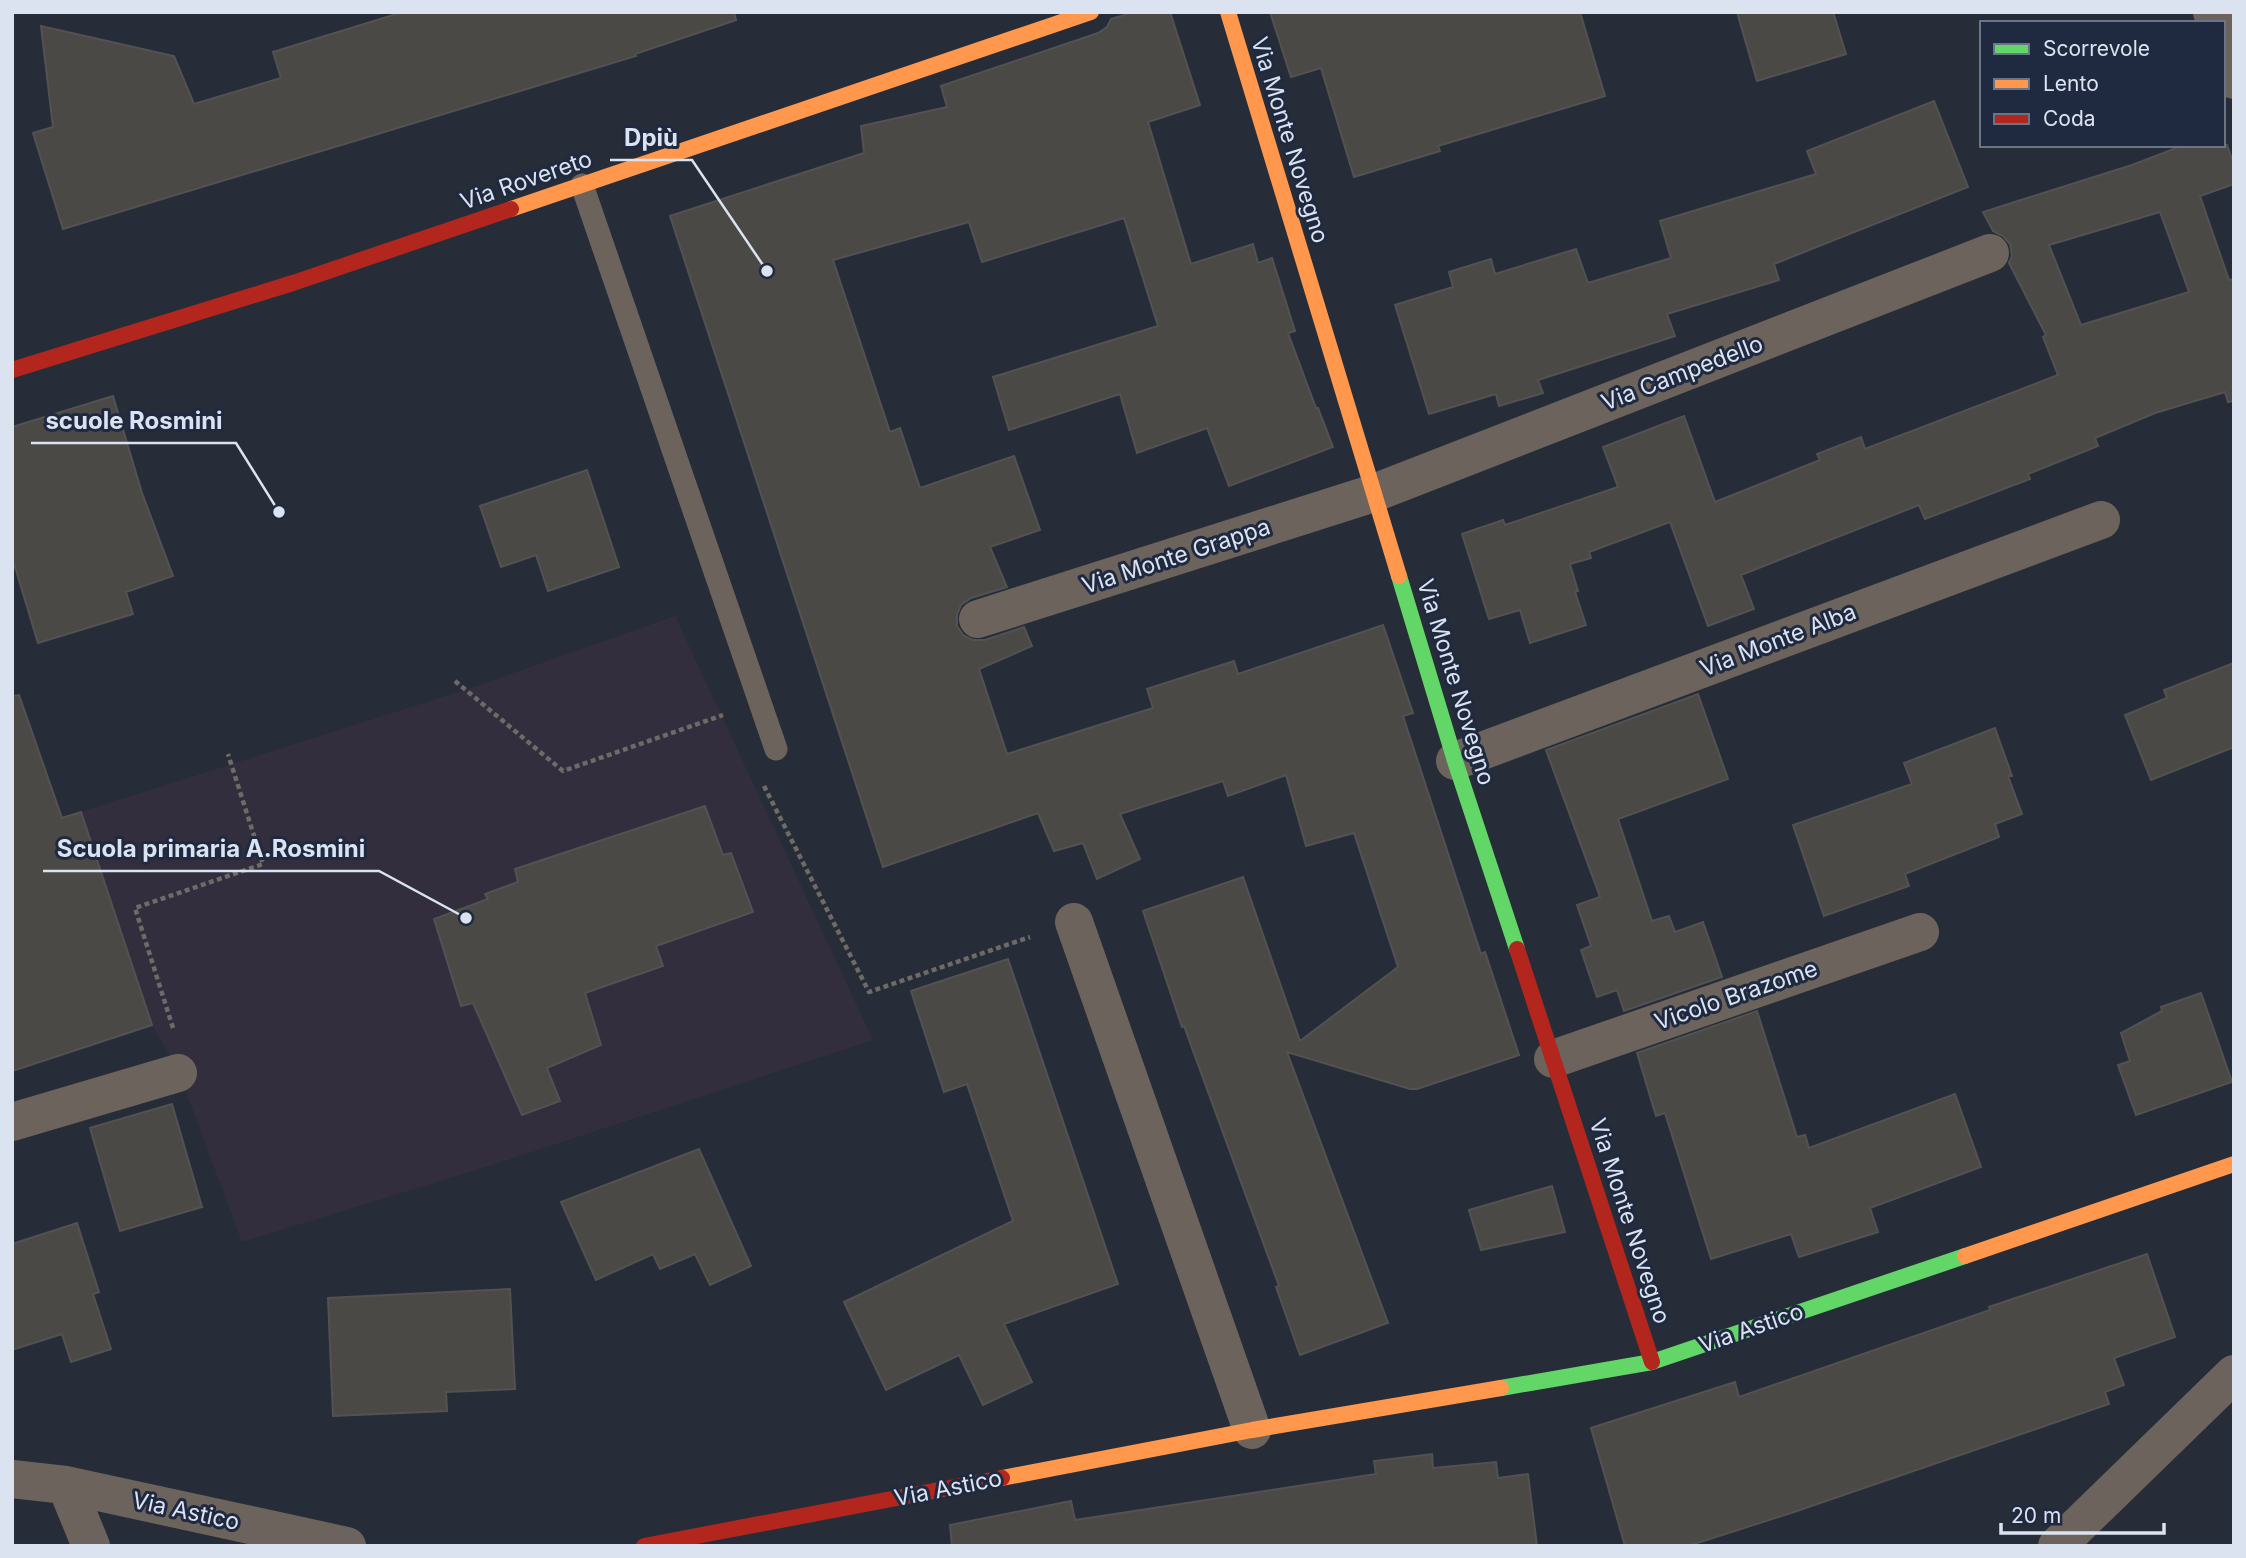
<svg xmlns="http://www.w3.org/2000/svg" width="2246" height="1558" font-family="Inter,sans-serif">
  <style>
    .education { fill: #322e3e }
    .building { fill: #4a4946; stroke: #535252; stroke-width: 2; fill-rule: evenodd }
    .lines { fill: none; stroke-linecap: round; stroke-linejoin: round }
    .path { stroke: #6e6a68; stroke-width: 4.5; stroke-dasharray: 5 3.5; stroke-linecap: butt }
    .lane { stroke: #6c645c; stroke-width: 23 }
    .street { stroke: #6c645c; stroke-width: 38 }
    .fast { stroke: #63d668; stroke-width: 16 }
    .slow { stroke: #ff974d; stroke-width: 16 }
    .jam { stroke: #b3261e; stroke-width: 16 }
    .labels { text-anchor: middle; stroke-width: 6; stroke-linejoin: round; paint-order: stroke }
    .street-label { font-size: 23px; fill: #dbe3f1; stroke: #1f2a40 }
    .leader { fill: none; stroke: #dbe3f1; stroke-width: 2.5 }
    .callout-dot { fill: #dbe3f1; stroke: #1f2a40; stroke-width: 2.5 }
    .callout-label { font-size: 24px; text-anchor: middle; font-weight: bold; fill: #dbe3f1; stroke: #1f2a40; stroke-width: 6; stroke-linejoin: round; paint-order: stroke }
  </style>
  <rect width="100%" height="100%" fill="#272d38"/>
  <path class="education" d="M 675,616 L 873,1040 L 495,1164 L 242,1242 L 177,1068 L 152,1025 L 81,812 L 474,687 Z"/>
  <path class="building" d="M 403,12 L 734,12 L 736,20 L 635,54 L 636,56 L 63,229 L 33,133 L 53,127 L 41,26 L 174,56 L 194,104 L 281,78 L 273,52 Z
    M 1134,12 L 1170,12 L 1200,105 L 1148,122 L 1191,264 L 1253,244 L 1258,263 L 1272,258 L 1295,331 L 1288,333 L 1316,408 L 1318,408 L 1333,447 L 1229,486 L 1207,428 L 1137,453 L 1120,394 L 1009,430 L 993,377 L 1158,326 L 1124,218 L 982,262 L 969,222 L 833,260 L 890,432 L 900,428 L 920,488 L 1014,456 L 1040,530 L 990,547 L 1007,587 L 971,598 L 961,605 L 957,615 L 957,626 L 963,635 L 973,640 L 985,640 L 1024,627 L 1032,646 L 979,669 L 1007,754 L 1153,708 L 1147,689 L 1234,661 L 1238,674 L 1383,625 L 1413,713 L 1403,716 L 1481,954 L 1485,952 L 1519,1055 L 1417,1089 L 1410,1089 L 1287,1052 L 1388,1323 L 1300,1355 L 1276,1287 L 1279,1286 L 1184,1026 L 1182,1027 L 1143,911 L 1243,877 L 1300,1041 L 1398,967 L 1354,833 L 1306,846 L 1286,775 L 1228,796 L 1223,781 L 1120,814 L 1140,859 L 1097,879 L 1083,843 L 1054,851 L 1038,813 L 883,867 L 670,216 L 864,153 L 861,126 L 947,107 L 941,86 L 1098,33 L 1107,27 L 1111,19 Z
    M 1270,12 L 1580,12 L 1605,96 L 1438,146 L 1440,151 L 1354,177 L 1321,68 L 1291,77 Z
    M 1737,12 L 1833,12 L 1846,54 L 1757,81 Z
    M 1934,101 L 1968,187 L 1774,264 L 1779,280 L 1667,314 L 1675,336 L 1538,380 L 1543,393 L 1499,406 L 1496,394 L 1429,414 L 1395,305 L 1453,287 L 1449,272 L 1491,259 L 1495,274 L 1576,249 L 1588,283 L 1671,258 L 1660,221 L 1816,174 L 1807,151 Z
    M 2184,145 L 2227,145 L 2234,165 L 2234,184 L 2200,196 L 2229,280 L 2234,279 L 2234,401 L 2228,402 L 2225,392 L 2155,413 L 2095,438 L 2098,446 L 2028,474 L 2030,479 L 1925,519 L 1919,505 L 1741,575 L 1754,609 L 1708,626 L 1670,522 L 1589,552 L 1591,558 L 1570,564 L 1578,591 L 1575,592 L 1586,625 L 1530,643 L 1520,610 L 1489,619 L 1462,534 L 1503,520 L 1505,525 L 1618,487 L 1603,447 L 1684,416 L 1715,502 L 1820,460 L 1817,454 L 1861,437 L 1865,449 L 2058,375 L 2043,337 L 2046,335 L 2009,263 L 2012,256 L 2010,244 L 2003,236 L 1993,231 L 1983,212 L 2132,165 ZM 2160,212 L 2189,292 L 2081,325 L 2049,245 Z
    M 113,396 L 142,493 L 173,576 L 126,592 L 133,614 L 38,643 L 12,557 L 12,427 Z
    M 587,470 L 619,567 L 548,591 L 536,555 L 501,567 L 480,506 Z
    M 2234,663 L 2234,747 L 2151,780 L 2125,715 L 2167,698 L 2164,690 Z
    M 1698,694 L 1728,779 L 1618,819 L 1652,921 L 1669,916 L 1675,932 L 1703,922 L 1722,977 L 1624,1011 L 1617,990 L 1597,997 L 1581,950 L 1591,946 L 1577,905 L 1600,897 L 1546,750 Z
    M 19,695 L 62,818 L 81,812 L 152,1025 L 12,1071 L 12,696 Z
    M 1995,728 L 2012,776 L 2008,776 L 2022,814 L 1995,824 L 1999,837 L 1905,874 L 1909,886 L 1824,916 L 1793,825 L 1912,784 L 1904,763 Z
    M 705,806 L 723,855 L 731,853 L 753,912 L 656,946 L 663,966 L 585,993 L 601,1045 L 547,1068 L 560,1101 L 522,1115 L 473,1003 L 461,1006 L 434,919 L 488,899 L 485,894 L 518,882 L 515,869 Z
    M 1008,959 L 1118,1284 L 1004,1324 L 1032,1382 L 983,1405 L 959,1355 L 886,1390 L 844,1302 L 1013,1221 L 967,1084 L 944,1092 L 911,991 Z
    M 2201,993 L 2232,1082 L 2136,1115 L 2118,1065 L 2130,1061 L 2121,1033 L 2162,1011 L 2161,1007 Z
    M 1757,1011 L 1797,1137 L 1805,1135 L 1809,1148 L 1955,1094 L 1981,1167 L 1870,1208 L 1878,1232 L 1799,1257 L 1791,1234 L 1711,1259 L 1665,1113 L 1656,1116 L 1637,1053 Z
    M 172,1104 L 202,1207 L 120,1231 L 90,1128 Z
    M 699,1149 L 751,1266 L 710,1285 L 695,1254 L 660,1269 L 653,1254 L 596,1280 L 561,1202 Z
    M 1552,1186 L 1565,1232 L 1481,1250 L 1469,1210 Z
    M 77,1223 L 99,1292 L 93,1294 L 111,1349 L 71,1362 L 62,1334 L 12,1350 L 12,1244 Z
    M 2147,1254 L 2175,1337 L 2114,1358 L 2124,1385 L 2105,1392 L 2109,1404 L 1791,1513 L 1688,1546 L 1625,1546 L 1591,1428 L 1735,1382 L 1739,1397 L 1990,1310 L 1989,1307 Z
    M 510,1289 L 515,1389 L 446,1392 L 447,1411 L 333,1416 L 328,1298 Z
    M 1432,1454 L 1433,1468 L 1496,1462 L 1498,1478 L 1528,1474 L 1537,1546 L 952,1546 L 950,1525 L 1071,1501 L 1075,1520 L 1376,1474 L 1374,1461 Z"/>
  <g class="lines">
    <path class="path" d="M 455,681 L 563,771 L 723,715
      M 764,786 L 869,992 L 1030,937
      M 173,1028 L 135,908 L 263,864 L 228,754"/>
    <path class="lane" d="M 582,185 L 776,749"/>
    <path class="street" d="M 2212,12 L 2215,23
      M 2223,48 L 2234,80
      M 978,619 L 1374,493 L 1990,253
      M 1455,761 L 2101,520
      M 1074,922 L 1252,1430
      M 1553,1059 L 1920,932
      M 12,1122 L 178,1073
      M 12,1479 L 66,1485 L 91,1546
      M 66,1485 L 347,1546
      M 2057,1546 L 2234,1374"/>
    <path class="fast" d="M 1399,576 L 1455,761 L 1517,949
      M 1501,1388 L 1652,1362 L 1965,1256"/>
    <path class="slow" d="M 1228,12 L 1399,576
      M 511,209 L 1091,12
      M 1965,1256 L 2234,1164
      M 1002,1478 L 1252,1430 L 1501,1388"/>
    <path class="jam" d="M 12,370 L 293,283 L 511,209
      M 1517,949 L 1652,1362
      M 644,1546 L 1002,1478"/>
  </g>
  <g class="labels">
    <g class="street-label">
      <text transform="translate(1290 140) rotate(73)" y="8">Via Monte Novegno</text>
      <text transform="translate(526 180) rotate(-19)" y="8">Via Rovereto</text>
      <text transform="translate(1682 373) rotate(-21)" y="8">Via Campedello</text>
      <text transform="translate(1176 556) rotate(-18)" y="8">Via Monte Grappa</text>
      <text transform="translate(1778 640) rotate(-21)" y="8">Via Monte Alba</text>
      <text transform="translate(1456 682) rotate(73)" y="8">Via Monte Novegno</text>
      <text transform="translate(1736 995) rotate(-19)" y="8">Vicolo Brazome</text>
      <text transform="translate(1630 1221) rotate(72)" y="8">Via Monte Novegno</text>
      <text transform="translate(1751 1328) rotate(-19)" y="8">Via Astico</text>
      <text transform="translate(948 1488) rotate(-11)" y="8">Via Astico</text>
      <text transform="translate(186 1511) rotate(12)" y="8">Via Astico</text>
    </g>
  </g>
  <path class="leader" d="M767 271L692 160H610M279 512L236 443H31M466 918L379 871H43"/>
  <g class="callout-dot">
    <circle cx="767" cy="271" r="7"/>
    <circle cx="279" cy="512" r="7"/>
    <circle cx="466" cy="918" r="7"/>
  </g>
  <g class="callout-label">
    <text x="651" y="146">Dpiù</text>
    <text x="134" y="429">scuole Rosmini</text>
    <text x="211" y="857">Scuola primaria A.Rosmini</text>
  </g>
  <rect width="2246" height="1558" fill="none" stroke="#dbe3f1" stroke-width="28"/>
  <rect x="1980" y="21" width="245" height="126" fill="#1f2a40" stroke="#6a7487" stroke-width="2"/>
  <rect x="1994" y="44" width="35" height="10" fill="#63d668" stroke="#6a7487" stroke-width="2"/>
  <text x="2043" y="56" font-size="21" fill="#dbe3f1">Scorrevole</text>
  <rect x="1994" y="79" width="35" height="10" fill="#ff974d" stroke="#6a7487" stroke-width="2"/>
  <text x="2043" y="91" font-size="21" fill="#dbe3f1">Lento</text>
  <rect x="1994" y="114" width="35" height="10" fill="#b3261e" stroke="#6a7487" stroke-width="2"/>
  <text x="2043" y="126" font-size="21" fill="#dbe3f1">Coda</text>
  <path d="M2001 1523v10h163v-10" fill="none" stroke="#dbe3f1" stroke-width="3.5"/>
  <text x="2011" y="1523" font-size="21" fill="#dbe3f1" stroke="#1f2a40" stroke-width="5" paint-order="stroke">20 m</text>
</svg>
